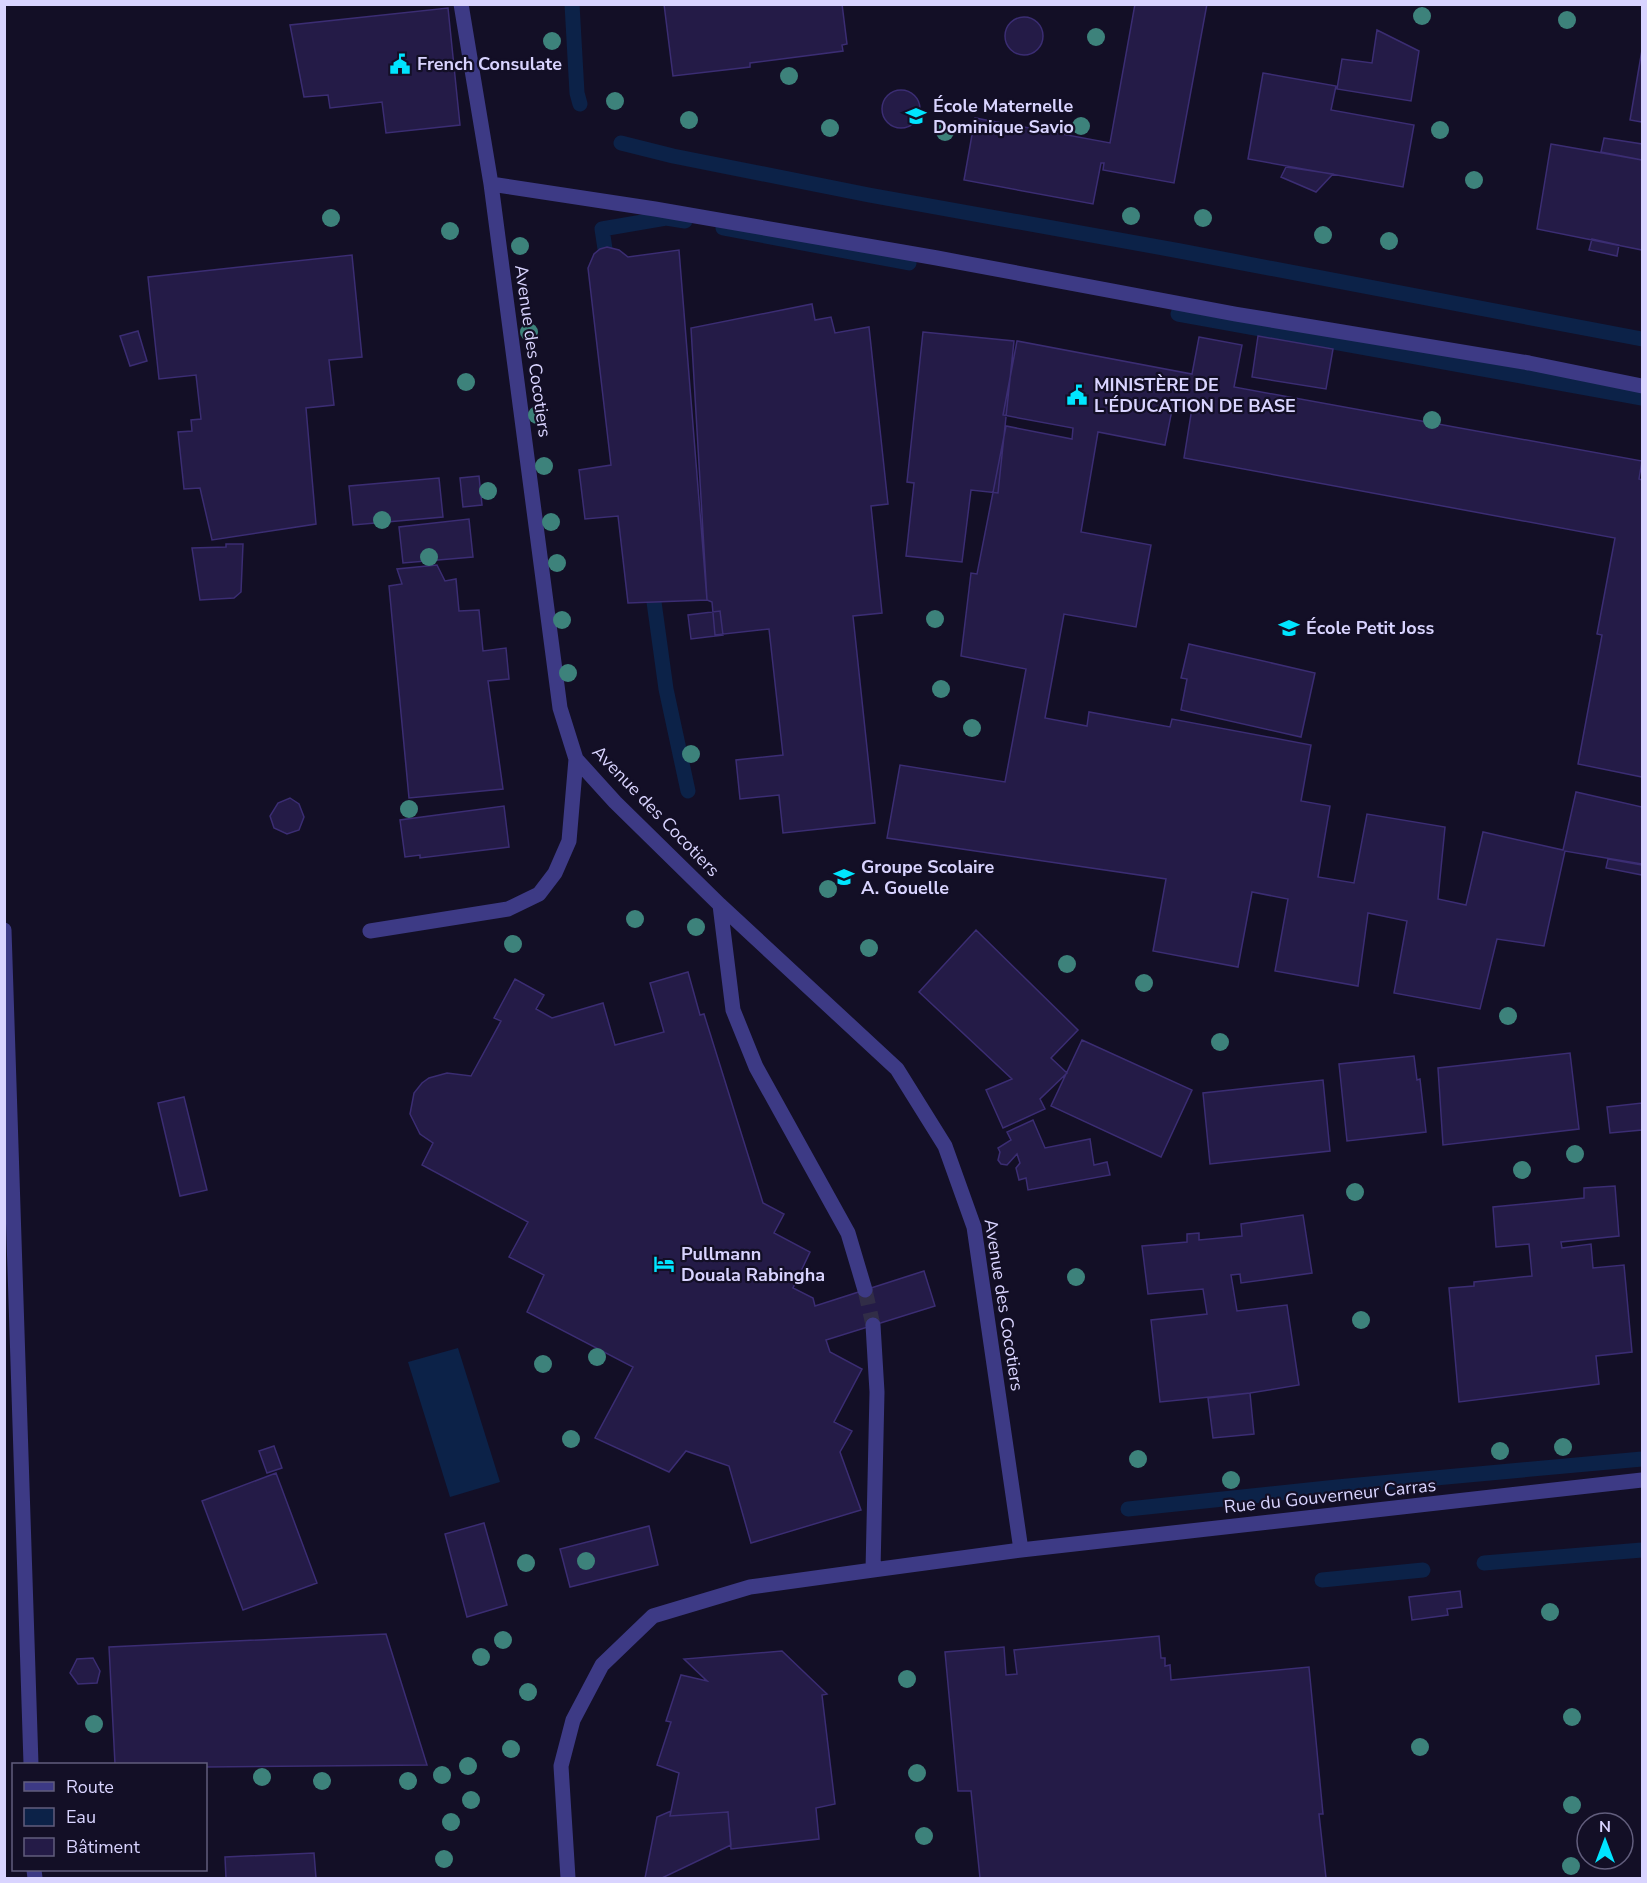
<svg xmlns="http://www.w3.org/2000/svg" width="1647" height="1883" font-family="'Nunito Sans',sans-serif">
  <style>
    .water { fill: #0c2248 }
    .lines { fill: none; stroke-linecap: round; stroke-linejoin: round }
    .stream { stroke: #0c2248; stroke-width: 15 }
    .building { fill: #241b47; stroke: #3b2d73; stroke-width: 1.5 }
    .minor-tunnel { stroke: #312d47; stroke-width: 15; stroke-dasharray: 15 8; stroke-linecap: butt }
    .minor { stroke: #3d3a85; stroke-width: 15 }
    .tree { fill: #3d827b }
    .labels { text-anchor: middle; stroke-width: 4.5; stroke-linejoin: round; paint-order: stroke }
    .poi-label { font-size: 18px; font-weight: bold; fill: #d9d4ff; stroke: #130f26; text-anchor: start }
    .street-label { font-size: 18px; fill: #d9d4ff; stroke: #130f26 }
  </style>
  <rect width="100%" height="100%" fill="#130f26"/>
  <path class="water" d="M 458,1348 L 500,1482 L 450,1497 L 408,1362 Z"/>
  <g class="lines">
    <path class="stream" d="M 572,4 L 577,93 L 580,104
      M 621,143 L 673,156 L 869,195 L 1180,251 L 1642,339
      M 723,228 L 909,263
      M 607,262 L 602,229 L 666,218 L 685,221
      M 1178,314 L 1642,398
      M 654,602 L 666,689 L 688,791
      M 1128,1509 L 1337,1487 L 1642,1459
      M 1484,1563 L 1642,1550
      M 1322,1580 L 1423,1570"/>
  </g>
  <path class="building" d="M 664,4 L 842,4 L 847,44 L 842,45 L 843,51 L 750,63 L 750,67 L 673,76 Z
    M 1135,4 L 1207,4 L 1174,183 L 1103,170 L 1104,163 L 1101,163 L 1093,204 L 964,180 L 975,118 L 1110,143 Z
    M 448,8 L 460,125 L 386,133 L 382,102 L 330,108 L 328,95 L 304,97 L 290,25 Z
    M1005 36a19 19 0 1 1 38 0a19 19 0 1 1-38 0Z
    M 1377,30 L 1419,51 L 1411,101 L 1337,89 L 1342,59 L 1372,63 Z
    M 1642,50 L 1642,122 L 1630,120 Z
    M 1263,73 L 1336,86 L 1331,110 L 1414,125 L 1403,187 L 1248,159 Z
    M882 109a19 19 0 1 1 38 0a19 19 0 1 1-38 0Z
    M 1604,138 L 1642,144 L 1642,160 L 1601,152 Z
    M 1551,144 L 1642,160 L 1642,250 L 1537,229 Z
    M 1286,167 L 1333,174 L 1316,192 L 1281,177 Z
    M 1592,239 L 1619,245 L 1617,256 L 1589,250 Z
    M 607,247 L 619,250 L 628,257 L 679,250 L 707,600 L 628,603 L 618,516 L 585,519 L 579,470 L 611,465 L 588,268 L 594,254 L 600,249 Z
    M 352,255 L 362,357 L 329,360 L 334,405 L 306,408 L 316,524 L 212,540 L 200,488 L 184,489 L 178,432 L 192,431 L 191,420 L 201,419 L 196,375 L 159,379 L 148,277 Z
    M 812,304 L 815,320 L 831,317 L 835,333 L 869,327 L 888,504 L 871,506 L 882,613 L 853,616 L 875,823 L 783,833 L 779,795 L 740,799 L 736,760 L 783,755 L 769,629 L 715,635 L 712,602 L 707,600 L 691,328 Z
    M 138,331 L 147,361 L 130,366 L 120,336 Z
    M 923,332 L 1014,341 L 998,493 L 971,490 L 962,562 L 906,556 L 914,483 L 907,482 Z
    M 1258,336 L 1333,349 L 1326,389 L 1252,377 Z
    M 1199,337 L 1242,345 L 1234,387 L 1642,461 L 1639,479 L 1642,480 L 1642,777 L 1578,764 L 1602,635 L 1597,634 L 1615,538 L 1184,458 L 1192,408 L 1173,405 L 1165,445 L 1098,432 L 1081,532 L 1151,545 L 1136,627 L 1064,614 L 1045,718 L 1087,726 L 1089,712 L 1170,727 L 1172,719 L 1311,745 L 1301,801 L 1330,806 L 1318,877 L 1354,883 L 1367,814 L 1445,827 L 1438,899 L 1466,905 L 1483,832 L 1563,850 L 1576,792 L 1642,807 L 1642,864 L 1565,851 L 1544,946 L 1497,939 L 1480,1009 L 1394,993 L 1407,921 L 1368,913 L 1358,986 L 1275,971 L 1288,899 L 1252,892 L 1238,967 L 1153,951 L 1166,879 L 887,838 L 900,765 L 1005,782 L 1026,669 L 961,656 L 971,573 L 977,574 L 1006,426 L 1072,439 L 1073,428 L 1003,415 L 1017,341 L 1192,374 Z
    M 479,476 L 482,505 L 463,507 L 460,478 Z
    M 439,478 L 443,517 L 353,525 L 349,486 Z
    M 469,519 L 473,557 L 403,563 L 399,527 Z
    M 226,544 L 243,544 L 241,592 L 234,598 L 200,600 L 192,548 L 226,547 Z
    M 437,565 L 445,581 L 456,579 L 459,611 L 479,610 L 483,651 L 506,648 L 509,679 L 488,681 L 503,789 L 409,798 L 389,586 L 402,584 L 397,569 Z
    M 720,611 L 723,635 L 691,639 L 688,615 Z
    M 1189,644 L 1315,673 L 1301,737 L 1181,710 L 1187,679 L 1181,678 Z
    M 290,798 L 299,804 L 304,817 L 299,830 L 287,834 L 274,828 L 270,816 L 278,803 Z
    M 504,806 L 509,847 L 420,858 L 420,855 L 405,857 L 400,820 Z
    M 1608,859 L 1642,865 L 1642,875 L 1606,868 Z
    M 976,930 L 1078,1030 L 1051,1058 L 1067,1073 L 1040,1099 L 1045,1109 L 1003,1128 L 986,1090 L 1012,1079 L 919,992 Z
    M 688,972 L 700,1015 L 704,1014 L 763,1203 L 784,1214 L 774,1233 L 810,1252 L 793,1288 L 813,1298 L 815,1306 L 924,1271 L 935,1306 L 826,1340 L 830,1352 L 862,1369 L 834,1422 L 852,1431 L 840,1452 L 861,1510 L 751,1543 L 729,1466 L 686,1451 L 669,1472 L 595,1438 L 633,1367 L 527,1312 L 544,1275 L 509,1257 L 528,1222 L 422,1165 L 433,1143 L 420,1134 L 410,1114 L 414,1093 L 422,1083 L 429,1078 L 447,1073 L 471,1076 L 501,1021 L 494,1018 L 515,979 L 544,995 L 536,1009 L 552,1018 L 603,1003 L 615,1045 L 664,1032 L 650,983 Z
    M 1082,1040 L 1192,1090 L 1161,1157 L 1051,1106 Z
    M 1570,1053 L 1579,1129 L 1443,1145 L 1438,1068 Z
    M 1414,1056 L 1417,1080 L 1420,1079 L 1426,1132 L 1347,1141 L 1339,1064 Z
    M 1323,1080 L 1330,1151 L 1210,1164 L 1203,1093 Z
    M 184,1097 L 207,1190 L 180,1196 L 158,1103 Z
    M 1642,1103 L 1642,1130 L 1610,1133 L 1607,1107 Z
    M 1033,1120 L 1045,1148 L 1090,1139 L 1094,1165 L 1107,1162 L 1110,1175 L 1028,1190 L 1026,1178 L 1019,1180 L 1016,1168 L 1020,1163 L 1017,1154 L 1007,1165 L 1001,1164 L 998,1160 L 1000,1152 L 998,1148 L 1011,1140 L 1007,1132 Z
    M 1615,1186 L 1619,1236 L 1561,1242 L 1562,1248 L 1591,1244 L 1593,1268 L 1624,1265 L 1632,1352 L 1596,1356 L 1599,1384 L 1459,1402 L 1449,1288 L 1474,1286 L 1474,1282 L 1532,1276 L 1529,1244 L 1496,1247 L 1493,1207 L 1584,1198 L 1584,1188 Z
    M 1303,1215 L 1312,1273 L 1241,1283 L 1240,1274 L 1231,1275 L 1237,1311 L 1287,1305 L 1299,1385 L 1250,1393 L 1160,1402 L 1151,1320 L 1207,1314 L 1203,1289 L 1148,1294 L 1142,1246 L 1187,1242 L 1187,1234 L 1199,1233 L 1199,1240 L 1242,1236 L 1241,1224 Z
    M 1250,1393 L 1254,1434 L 1213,1438 L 1208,1398 Z
    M 274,1446 L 282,1468 L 267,1473 L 259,1451 Z
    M 276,1473 L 317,1583 L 243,1610 L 202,1501 Z
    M 484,1523 L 507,1605 L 467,1617 L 445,1534 Z
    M 649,1526 L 658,1565 L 570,1587 L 560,1549 Z
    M 1460,1591 L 1462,1607 L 1447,1609 L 1448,1615 L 1412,1620 L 1409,1597 Z
    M 386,1634 L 427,1765 L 206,1767 L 206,1764 L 115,1764 L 109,1647 Z
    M 1159,1636 L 1161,1658 L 1165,1658 L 1165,1666 L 1170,1665 L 1171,1680 L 1309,1667 L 1323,1814 L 1319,1814 L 1326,1878 L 980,1878 L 971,1791 L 958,1791 L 945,1652 L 1004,1647 L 1006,1675 L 1017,1674 L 1014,1650 Z
    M 782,1651 L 827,1694 L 822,1695 L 835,1804 L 816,1808 L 819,1839 L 731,1849 L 728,1812 L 670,1816 L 679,1773 L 657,1765 L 671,1722 L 666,1721 L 681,1675 L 707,1681 L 684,1659 Z
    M 93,1658 L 100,1671 L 97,1683 L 78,1684 L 70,1673 L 77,1659 Z
    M 671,1811 L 670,1816 L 728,1812 L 731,1845 L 662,1878 L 645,1878 L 657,1817 Z
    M 314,1853 L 316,1878 L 226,1878 L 225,1857 Z"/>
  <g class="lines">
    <path class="minor-tunnel" d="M 865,1290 L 873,1325"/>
    <path class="minor" d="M 461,4 L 491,184 L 560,708 L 576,759 L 615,802 L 720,905 L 897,1069 L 945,1146 L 974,1227 L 1021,1550
      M 491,184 L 655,209 L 937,258 L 1235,314 L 1529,363 L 1642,386
      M 720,905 L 733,1010 L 756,1067 L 848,1233 L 865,1290
      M 4,930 L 31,1764
      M 370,931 L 508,909 L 539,894 L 555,873 L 569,841 L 576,759
      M 873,1570 L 877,1392 L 873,1325
      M 34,1870 L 35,1878
      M 568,1878 L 561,1766 L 573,1720 L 602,1665 L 653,1616 L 750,1587 L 873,1570 L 1021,1550 L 1642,1480"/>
  </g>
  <g class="tree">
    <circle cx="1422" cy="16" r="9"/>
    <circle cx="1567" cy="20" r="9"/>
    <circle cx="1096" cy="37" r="9"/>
    <circle cx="552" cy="41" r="9"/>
    <circle cx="789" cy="76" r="9"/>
    <circle cx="615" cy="101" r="9"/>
    <circle cx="689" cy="120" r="9"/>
    <circle cx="1081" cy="126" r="9"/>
    <circle cx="830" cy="128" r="9"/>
    <circle cx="1440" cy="130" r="9"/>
    <circle cx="945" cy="132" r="9"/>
    <circle cx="1474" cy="180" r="9"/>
    <circle cx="1131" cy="216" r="9"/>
    <circle cx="331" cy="218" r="9"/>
    <circle cx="1203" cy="218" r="9"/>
    <circle cx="450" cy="231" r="9"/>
    <circle cx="1323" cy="235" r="9"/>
    <circle cx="1389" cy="241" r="9"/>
    <circle cx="520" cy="246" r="9"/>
    <circle cx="529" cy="332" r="9"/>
    <circle cx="466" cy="382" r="9"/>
    <circle cx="537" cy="415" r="9"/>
    <circle cx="1432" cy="420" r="9"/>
    <circle cx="544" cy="466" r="9"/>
    <circle cx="488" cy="491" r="9"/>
    <circle cx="382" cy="520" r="9"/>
    <circle cx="551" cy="522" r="9"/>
    <circle cx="429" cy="557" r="9"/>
    <circle cx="557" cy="563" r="9"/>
    <circle cx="935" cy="619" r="9"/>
    <circle cx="562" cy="620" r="9"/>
    <circle cx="568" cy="673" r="9"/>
    <circle cx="941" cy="689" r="9"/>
    <circle cx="972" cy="728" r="9"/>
    <circle cx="691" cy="754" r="9"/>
    <circle cx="409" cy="809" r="9"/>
    <circle cx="828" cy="889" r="9"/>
    <circle cx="635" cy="919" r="9"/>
    <circle cx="696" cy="927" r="9"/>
    <circle cx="513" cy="944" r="9"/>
    <circle cx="869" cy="948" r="9"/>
    <circle cx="1067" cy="964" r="9"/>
    <circle cx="1144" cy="983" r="9"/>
    <circle cx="1508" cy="1016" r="9"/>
    <circle cx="1220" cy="1042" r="9"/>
    <circle cx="1575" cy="1154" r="9"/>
    <circle cx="1522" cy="1170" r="9"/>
    <circle cx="1355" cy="1192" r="9"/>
    <circle cx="1076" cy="1277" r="9"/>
    <circle cx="1361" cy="1320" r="9"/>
    <circle cx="597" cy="1357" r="9"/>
    <circle cx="543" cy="1364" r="9"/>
    <circle cx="571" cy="1439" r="9"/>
    <circle cx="1563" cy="1447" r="9"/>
    <circle cx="1500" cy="1451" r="9"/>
    <circle cx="1138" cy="1459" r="9"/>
    <circle cx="1231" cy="1480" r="9"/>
    <circle cx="586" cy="1561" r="9"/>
    <circle cx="526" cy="1563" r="9"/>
    <circle cx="1550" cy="1612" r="9"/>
    <circle cx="503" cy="1640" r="9"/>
    <circle cx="481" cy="1657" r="9"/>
    <circle cx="907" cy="1679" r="9"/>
    <circle cx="528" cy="1692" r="9"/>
    <circle cx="1572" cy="1717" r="9"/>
    <circle cx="94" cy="1724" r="9"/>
    <circle cx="1420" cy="1747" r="9"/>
    <circle cx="511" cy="1749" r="9"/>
    <circle cx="468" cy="1766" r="9"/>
    <circle cx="917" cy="1773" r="9"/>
    <circle cx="442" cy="1775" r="9"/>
    <circle cx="262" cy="1777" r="9"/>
    <circle cx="322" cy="1781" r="9"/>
    <circle cx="408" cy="1781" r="9"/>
    <circle cx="471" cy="1800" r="9"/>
    <circle cx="1572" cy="1805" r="9"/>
    <circle cx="451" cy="1822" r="9"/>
    <circle cx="924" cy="1836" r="9"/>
    <circle cx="444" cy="1859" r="9"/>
    <circle cx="1571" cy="1866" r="9"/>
  </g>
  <defs>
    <g id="civic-bare" transform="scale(1.62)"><path d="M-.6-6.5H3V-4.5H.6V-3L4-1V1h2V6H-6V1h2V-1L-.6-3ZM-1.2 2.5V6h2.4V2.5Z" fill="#00e5ff" stroke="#130f26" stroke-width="2.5" paint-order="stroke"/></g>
    <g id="school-bare" transform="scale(1.62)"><path d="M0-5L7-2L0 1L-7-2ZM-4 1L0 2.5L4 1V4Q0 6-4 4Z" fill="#00e5ff" stroke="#130f26" stroke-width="2.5" paint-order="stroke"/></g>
    <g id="hotel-bare" transform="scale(1.62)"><path d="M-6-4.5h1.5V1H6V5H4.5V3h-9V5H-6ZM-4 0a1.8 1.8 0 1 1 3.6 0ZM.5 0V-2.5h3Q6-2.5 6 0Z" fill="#00e5ff" stroke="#130f26" stroke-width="2.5" paint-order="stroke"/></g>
  </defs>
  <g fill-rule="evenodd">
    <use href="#civic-bare" x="400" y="64"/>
    <use href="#school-bare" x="916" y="116"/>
    <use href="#civic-bare" x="1077" y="395"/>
    <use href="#school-bare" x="1289" y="628"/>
    <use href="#school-bare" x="844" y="877"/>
    <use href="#hotel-bare" x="664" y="1264"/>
  </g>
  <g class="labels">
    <g class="poi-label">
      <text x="417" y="70">French Consulate</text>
      <text x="933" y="112">École Maternelle<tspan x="933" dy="21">Dominique Savio</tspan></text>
      <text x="1094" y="391">MINISTÈRE DE<tspan x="1094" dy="21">L'ÉDUCATION DE BASE</tspan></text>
      <text x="1306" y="634">École Petit Joss</text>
      <text x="861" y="873">Groupe Scolaire<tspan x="861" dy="21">A. Gouelle</tspan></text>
      <text x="681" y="1260">Pullmann<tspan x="681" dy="21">Douala Rabingha</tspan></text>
    </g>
    <g class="street-label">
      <text transform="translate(533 351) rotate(82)" y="6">Avenue des Cocotiers</text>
      <text transform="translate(656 811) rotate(46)" y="6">Avenue des Cocotiers</text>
      <text transform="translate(1004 1305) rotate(81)" y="6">Avenue des Cocotiers</text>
      <text transform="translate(1330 1496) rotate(-6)" y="6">Rue du Gouverneur Carras</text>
    </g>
  </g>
  <rect width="1647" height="1883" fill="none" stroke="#d9d4ff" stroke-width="12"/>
  <rect x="12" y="1763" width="195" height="108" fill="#130f26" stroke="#625e7d" stroke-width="1.5"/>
  <rect x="24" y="1782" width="30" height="9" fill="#3d3a85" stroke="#625e7d" stroke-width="1.5"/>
  <text x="66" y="1793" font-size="18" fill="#d9d4ff">Route</text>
  <rect x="24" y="1808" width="30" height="18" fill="#0c2248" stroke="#625e7d" stroke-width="1.5"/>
  <text x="66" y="1823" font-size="18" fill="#d9d4ff">Eau</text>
  <rect x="24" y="1838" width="30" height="18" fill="#241b47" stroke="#625e7d" stroke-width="1.5"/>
  <text x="66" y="1853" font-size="18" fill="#d9d4ff">Bâtiment</text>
  <g transform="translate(1605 1841)"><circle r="28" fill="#130f26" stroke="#625e7d" stroke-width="1.5"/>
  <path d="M0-4.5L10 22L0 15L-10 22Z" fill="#00e5ff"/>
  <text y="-9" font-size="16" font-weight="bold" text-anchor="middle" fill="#d9d4ff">N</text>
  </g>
</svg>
